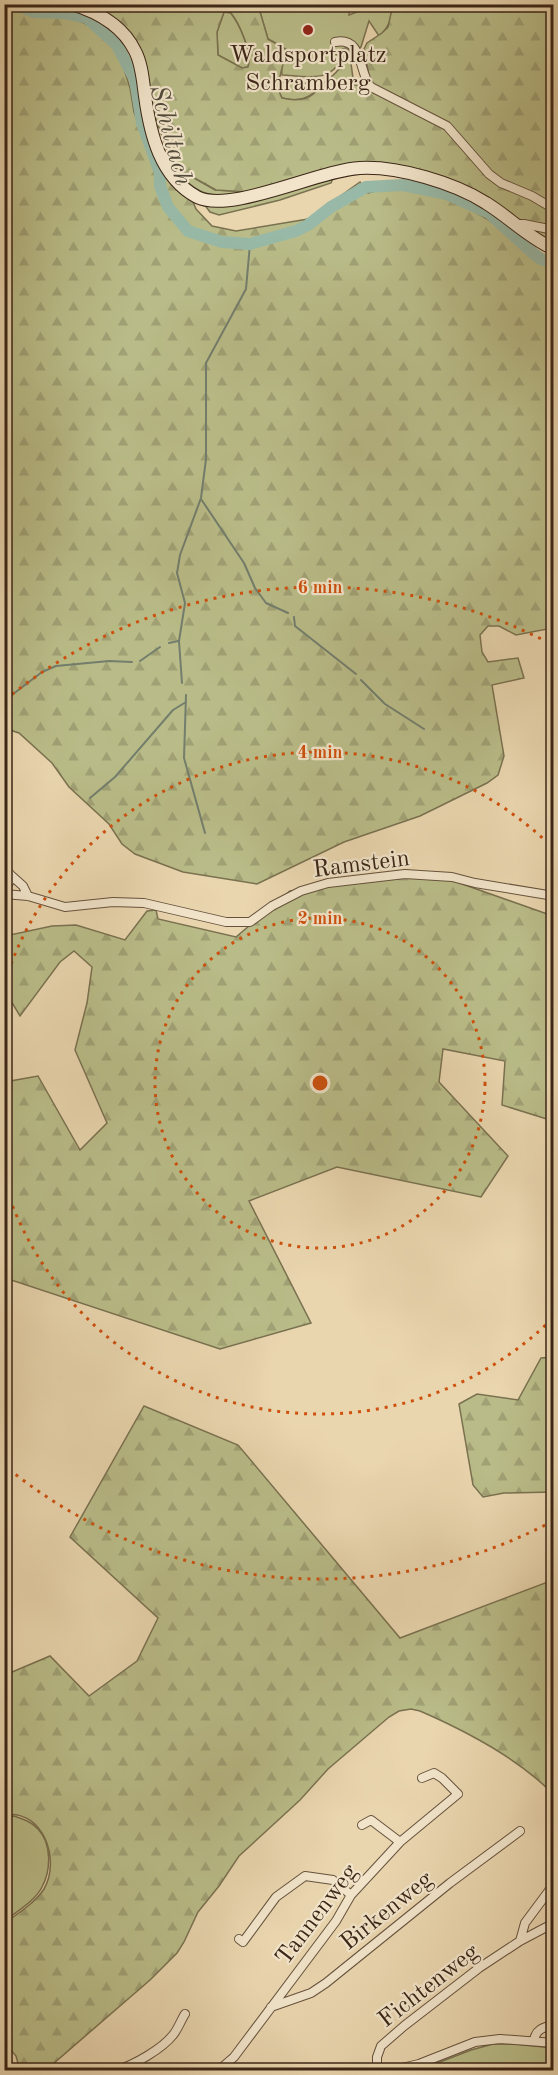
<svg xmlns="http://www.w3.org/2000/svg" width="558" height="2075" font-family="'Old Standard TT',serif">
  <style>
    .grass { fill: #b9bc88; stroke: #7a7150; stroke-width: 1.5 }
    .forest { fill: url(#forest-firs); stroke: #7a7150; stroke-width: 1.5; fill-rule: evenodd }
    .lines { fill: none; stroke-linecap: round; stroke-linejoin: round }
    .stream { stroke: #737e6d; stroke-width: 2 }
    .river { stroke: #98b9a7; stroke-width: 12 }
    .street-casing { stroke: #66523d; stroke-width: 10 }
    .secondary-casing { stroke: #3b2617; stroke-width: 14 }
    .street { stroke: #f1e4ca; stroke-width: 8 }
    .secondary { stroke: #f1e4ca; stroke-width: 12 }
    .ring { fill: none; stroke: #ce510e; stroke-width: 3; stroke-dasharray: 3 6 }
    .poi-dot { fill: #8f2418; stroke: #f1e4ca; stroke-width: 2 }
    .labels { text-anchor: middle; stroke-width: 4.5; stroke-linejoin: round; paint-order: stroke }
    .poi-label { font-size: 24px; fill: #3b2617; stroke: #f1e4ca }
    .street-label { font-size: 24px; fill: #3b2617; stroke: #f1e4ca }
    .water-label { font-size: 26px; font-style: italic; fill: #524b3b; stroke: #f1e4ca }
    .centre { fill: #ce510e; stroke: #f1e4ca; stroke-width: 3 }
    .ring-label { font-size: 18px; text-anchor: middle; font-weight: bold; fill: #ce510e; stroke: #f1e4ca; stroke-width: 4.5; stroke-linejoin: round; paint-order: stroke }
  </style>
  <defs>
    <pattern id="forest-firs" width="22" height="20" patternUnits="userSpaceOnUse" patternTransform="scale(1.5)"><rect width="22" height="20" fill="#b9bc88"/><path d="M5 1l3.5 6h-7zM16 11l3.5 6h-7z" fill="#a0a175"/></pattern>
  </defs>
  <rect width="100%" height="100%" fill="#e9d5ae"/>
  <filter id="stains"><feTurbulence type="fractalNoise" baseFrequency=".00333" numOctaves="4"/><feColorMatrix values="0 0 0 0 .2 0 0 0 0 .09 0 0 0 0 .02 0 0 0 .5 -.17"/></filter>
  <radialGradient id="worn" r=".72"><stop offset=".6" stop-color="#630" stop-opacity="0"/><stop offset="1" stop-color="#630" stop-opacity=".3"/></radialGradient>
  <path class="grass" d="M 258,5 L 350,5 L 349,15 L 364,9 L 363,5 L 389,5 C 395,15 388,29 379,36 L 369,21 L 361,47 L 359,48 L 354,44 L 334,53 L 341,57 C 333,84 303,76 282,75 L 281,46 L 268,39 Z
    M 224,12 L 230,12 C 239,23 253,53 248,67 L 242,68 L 218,55 L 217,32 Z
    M 280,82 L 320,84 C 313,99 297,102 282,98 L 279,93 Z
    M 173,166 L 215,190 L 249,192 C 210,198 198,198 173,166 Z
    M 329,178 L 332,181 L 331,183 L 280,200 L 219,215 L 210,212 L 204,204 Z
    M 14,1816 C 23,1819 32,1822 38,1829 C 52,1844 51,1870 42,1887 C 35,1901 17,1911 5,1921 L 5,1817 Z
    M 493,2044 L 515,2044 L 553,2048 L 553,2070 L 419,2070 L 471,2050 Z"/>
  <path class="forest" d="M 90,5 L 258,5 L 268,39 L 287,50 C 284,64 274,85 282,98 C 294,101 309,101 317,90 C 322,84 316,88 323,83 C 336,74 345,66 345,49 L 349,49 L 354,85 L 361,85 L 370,81 L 364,49 L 367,43 L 382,33 L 388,27 L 392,9 L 389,5 L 553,5 L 553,245 L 482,196 L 382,166 L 249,192 L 216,190 L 173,166 L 151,106 L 144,65 ZM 224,12 L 231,13 C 239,23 253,53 248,67 L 242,68 L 218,55 L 217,32 Z
    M 5,6 L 18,7 L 34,16 L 49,15 L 75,19 L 93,27 L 109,41 L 120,56 L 130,88 L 134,112 L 159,175 L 165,172 L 192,199 L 196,209 L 212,226 L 236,231 L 308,219 L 360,182 L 368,193 C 380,190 392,187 405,189 C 441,193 482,212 509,235 C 526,249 531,261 554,267 L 553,628 L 516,635 L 499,626 L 488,626 L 480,635 L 482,652 L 488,662 L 518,658 L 524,678 L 492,685 L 504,756 L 498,775 L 487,783 L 420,816 L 344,842 L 257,884 L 183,872 L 135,854 L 122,844 L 109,824 L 69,787 L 52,763 L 19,733 L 7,729 L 5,726 Z
    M 431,873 L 553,916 L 553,1121 L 502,1105 L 505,1061 L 443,1049 L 439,1082 L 508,1156 L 481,1197 L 337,1167 L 249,1201 L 311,1323 L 220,1349 L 5,1278 L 5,1082 L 38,1076 L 80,1150 L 107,1123 L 75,1050 L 87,1003 L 92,967 L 74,951 L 60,962 L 20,1016 L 5,991 L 5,936 L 52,926 L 76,925 L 125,940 L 147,911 L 156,910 L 158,919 L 236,937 L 290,891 Z
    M 553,1357 L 553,1492 L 504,1493 L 483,1497 L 473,1485 L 459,1404 L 477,1394 L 518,1400 L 541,1358 Z
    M 144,1406 L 238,1445 L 400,1638 L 553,1580 L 553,1794 C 518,1758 466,1731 420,1711 L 411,1709 L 399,1711 L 389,1717 L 328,1769 L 300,1800 L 239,1856 L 219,1886 L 198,1912 L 184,1942 L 177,1953 L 150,1980 L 46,2070 L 20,2070 L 16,2056 L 5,2043 L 5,1923 C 17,1914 35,1903 44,1889 C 61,1860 43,1809 5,1815 L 5,1675 L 50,1656 L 89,1696 L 137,1661 L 158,1618 L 70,1537 Z"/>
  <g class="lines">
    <path class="stream" d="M 201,499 L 244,563 L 255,588 L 266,603 L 288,613
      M 294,617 L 295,626 L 356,674
      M 169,643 L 178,641
      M 140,661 L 160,647
      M 361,680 L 385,704 L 424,729
      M 182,683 L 179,641 L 185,603 L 177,573 L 180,555 L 201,498 L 206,459 L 206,363 L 246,289 L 250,244
      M 186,695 L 184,758 L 205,833
      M 4,701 L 42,672 L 56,666 L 109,661 L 132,662
      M 90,798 L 115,777 L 173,710 L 186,702"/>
    <path class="river" d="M 15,4 L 34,12 L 64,13 L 87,18 L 117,45 L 135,80 L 142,123 L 160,173 L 160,186 L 168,207 L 188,231 L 222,242 L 250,244 L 296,231 L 308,225 L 331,207 L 366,187 L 403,185 L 447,194 L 489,213 L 534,254 L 541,259 L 554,263"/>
    <g class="street-casing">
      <path id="street" d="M 335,42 C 364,36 358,73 371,87 L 447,126 L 489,174 L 501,183 L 532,196 L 554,209
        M 516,224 L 524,224 L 554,230
        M 4,869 L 23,886 L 28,896
        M 4,890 L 10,881 L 10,874
        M 4,894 L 28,896 L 65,907 L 113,902 L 144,903 L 226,922 L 250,922 L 272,906 L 301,891 L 328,883 L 405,874 L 452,877 L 475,883 L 554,896
        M 362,1825 L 371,1820 L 400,1842
        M 239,1939 L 243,1942 L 276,1897 L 305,1876 L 333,1880 L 351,1895
        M 520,1941 L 525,1923 L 554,1884
        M 271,2007 L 311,1993 L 326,1983 L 450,1883 L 520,1831
        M 534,2041 C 535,2030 543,2027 554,2025
        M 117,2070 C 134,2065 162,2049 173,2035 C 178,2029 181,2020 185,2014
        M 219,2070 L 234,2057 L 336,1921 L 351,1895 L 400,1842 L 458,1794 L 442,1778 L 434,1773 L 422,1778
        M 377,2070 L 377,2057 L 381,2046 L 404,2026 L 479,1968 L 520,1941 L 554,1923
        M 393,2070 L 419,2064 L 475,2042 L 500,2039 L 554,2043"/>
    </g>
    <g class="secondary-casing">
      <path id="secondary" d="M 72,4 C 98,12 123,26 135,51 C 142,64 143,82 145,96 C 150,133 160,177 197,197 C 231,214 319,170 360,168 C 398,166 455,183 486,203 C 509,217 529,238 554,249"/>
    </g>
    <use href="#street" class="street"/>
    <use href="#secondary" class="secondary"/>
  </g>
  <g class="ring">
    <circle cx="320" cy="1083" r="165"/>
    <path d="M552 1319A331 331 0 0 1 5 1185M5 981A331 331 0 0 1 552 847"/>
    <path d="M553 1521A496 496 0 0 1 5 1466M5 700A496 496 0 0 1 553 645"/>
  </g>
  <circle class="poi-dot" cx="308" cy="30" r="6"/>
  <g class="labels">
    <g class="poi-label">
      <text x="308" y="62">Waldsportplatz<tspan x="308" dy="28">Schramberg</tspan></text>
    </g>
    <g class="street-label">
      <text transform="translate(361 863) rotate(-7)" y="8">Ramstein</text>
      <text transform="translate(386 1910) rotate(-39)" y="8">Birkenweg</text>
      <text transform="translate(316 1914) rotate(-53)" y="8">Tannenweg</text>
      <text transform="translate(428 1985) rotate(-38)" y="8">Fichtenweg</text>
    </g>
    <g class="water-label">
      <text transform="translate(172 135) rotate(75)" y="9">Schiltach</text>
    </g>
  </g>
  <circle cx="320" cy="1083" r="9" class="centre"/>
  <g class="ring-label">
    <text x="320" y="593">6 min</text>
    <text x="320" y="758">4 min</text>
    <text x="320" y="924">2 min</text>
  </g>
  <rect width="558" height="2075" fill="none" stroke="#e9d5ae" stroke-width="24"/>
  <rect x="6" y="6" width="546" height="2063" fill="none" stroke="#3b2617" stroke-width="3"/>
  <rect x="12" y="12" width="534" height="2051" fill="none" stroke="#3b2617" stroke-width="1.5"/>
  <rect width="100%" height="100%" filter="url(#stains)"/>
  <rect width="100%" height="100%" fill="url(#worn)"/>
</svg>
